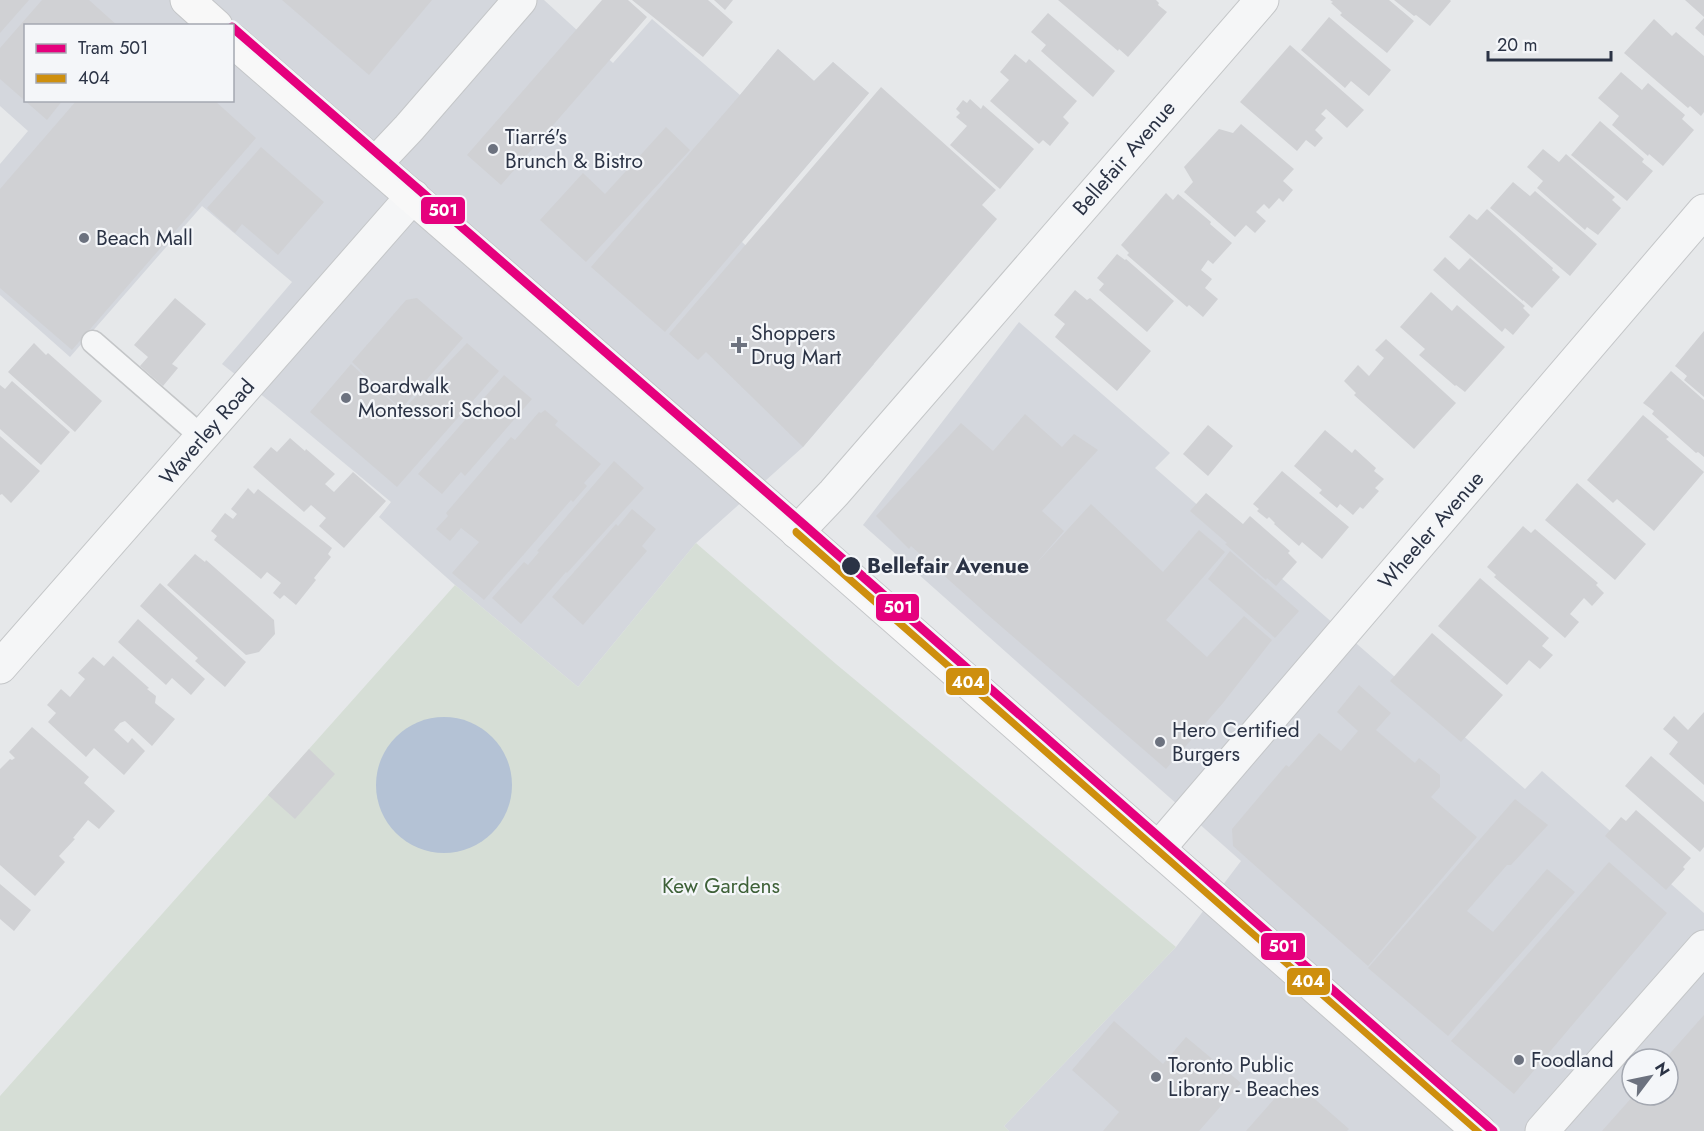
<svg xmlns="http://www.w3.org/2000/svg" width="1704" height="1131" font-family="Jost,sans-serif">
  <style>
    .built { fill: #d4d7dd; fill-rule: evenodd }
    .green { fill: #d6ded6 }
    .water { fill: #b4c2d5 }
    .building { fill: #d0d1d4 }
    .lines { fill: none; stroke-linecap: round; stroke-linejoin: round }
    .service-casing { stroke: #c4c6c8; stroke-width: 25 }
    .minor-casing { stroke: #c4c6c8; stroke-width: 35 }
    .secondary-casing { stroke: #c4c6c8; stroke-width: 35 }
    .service { stroke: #f5f6f7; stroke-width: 22 }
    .minor { stroke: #f5f6f7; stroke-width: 33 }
    .secondary { stroke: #f8f8f8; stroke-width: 33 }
    .bus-1-casing { stroke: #f4f6f9; stroke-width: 14 }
    .bus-1 { stroke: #ce8f0e; stroke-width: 9 }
    .tram-1-casing { stroke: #f4f6f9; stroke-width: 14 }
    .tram-1 { stroke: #e5007d; stroke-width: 9 }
    .poi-dot { fill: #6c727f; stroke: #f4f6f9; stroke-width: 2 }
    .stop-dot { fill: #2b3345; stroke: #f4f6f9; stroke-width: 2 }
    .labels { text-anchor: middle; stroke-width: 4.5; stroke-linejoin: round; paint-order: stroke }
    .poi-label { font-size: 21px; fill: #2b3345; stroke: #f4f6f9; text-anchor: start }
    .street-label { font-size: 21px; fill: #2b3345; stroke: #f4f6f9 }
    .stop-label { font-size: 21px; font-weight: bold; fill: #2b3345; stroke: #f4f6f9; text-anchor: start }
    .park-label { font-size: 21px; fill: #3e6138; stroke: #f4f6f9 }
    .line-badge { stroke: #f4f6f9; stroke-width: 2 }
    .badge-label { font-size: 16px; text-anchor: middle; font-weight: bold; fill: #fff }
  </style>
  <rect width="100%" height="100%" fill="#e6e8ea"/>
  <path class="built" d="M 0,0 L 544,0 L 613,63 L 652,19 L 740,95 L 778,49 L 814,81 L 833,62 L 869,93 L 742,242 L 874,364 L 803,447 L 696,543 L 578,687 L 455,585 L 379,517 L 391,502 L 273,404 L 222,364 L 292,282 L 202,206 L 70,357 L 0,295 L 0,164 L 28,131 L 0,106 ZM 26,26 L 232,26 L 232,100 L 26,100 Z
    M 1019,322 L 1170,453 L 1155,468 L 1373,658 L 1525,789 L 1542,771 L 1704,913 L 1704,1131 L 1009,1131 L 1004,1126 L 1176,947 L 1241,861 L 863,525 ZM 1632,1059 L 1668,1059 L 1668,1095 L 1632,1095 Z"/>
  <path class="green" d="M 696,543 L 836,664 L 1176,947 L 1004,1126 L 1009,1131 L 0,1131 L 0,1096 L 455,585 L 578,687 Z"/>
  <path class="water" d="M376 785a68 68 0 1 1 136 0a68 68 0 1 1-136 0Z"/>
  <path class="building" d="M 0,0 L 29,0 L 0,33 Z
    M 42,0 L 89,0 L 118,26 L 26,26 L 26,100 L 63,100 L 47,120 L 0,79 L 0,48 Z
    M 282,0 L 432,0 L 369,75 Z
    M 602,0 L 628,0 L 647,17 L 501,185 L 467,155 Z
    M 632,0 L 708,0 L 733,22 L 703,57 Z
    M 714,0 L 733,0 L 725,10 Z
    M 1058,0 L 1156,0 L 1159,3 L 1158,5 L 1167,12 L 1128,57 L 1119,49 L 1118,51 Z
    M 1330,0 L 1389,0 L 1414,21 L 1387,53 L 1340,15 L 1342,13 L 1331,3 L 1333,2 Z
    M 1394,0 L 1450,0 L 1451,1 L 1430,26 L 1416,15 L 1414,16 Z
    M 1685,0 L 1704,0 L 1704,17 Z
    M 1048,13 L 1115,71 L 1093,97 L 1041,51 L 1046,45 L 1031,32 Z
    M 1329,17 L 1391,70 L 1369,96 L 1351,81 L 1345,88 L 1301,50 Z
    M 1704,18 L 1704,36 L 1695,28 Z
    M 1654,19 L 1672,36 L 1676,32 L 1704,56 L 1704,112 L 1701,116 L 1690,106 L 1688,108 L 1624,53 Z
    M 1290,45 L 1364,110 L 1347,128 L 1326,109 L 1321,114 L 1326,118 L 1315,130 L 1323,138 L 1315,147 L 1306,140 L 1297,151 L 1240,102 Z
    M 778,49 L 814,81 L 833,62 L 869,93 L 665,332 L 591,267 L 740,95 Z
    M 1015,54 L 1026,63 L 1029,59 L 1077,101 L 1063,117 L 1069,123 L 1050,146 L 1043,140 L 1039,144 L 990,101 L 1009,80 L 1000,72 Z
    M 1621,72 L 1642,90 L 1648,83 L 1685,115 L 1682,119 L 1694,130 L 1663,166 L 1649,154 L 1648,156 L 1612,125 L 1619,116 L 1598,98 Z
    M 881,87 L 996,190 L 982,205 L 997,219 L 803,447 L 706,352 L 698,360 L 669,334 Z
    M 970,99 L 981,109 L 983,105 L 1034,149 L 1000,189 L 950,145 L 967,126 L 956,117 L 960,113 L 956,109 L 963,100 L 967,103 Z
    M 77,100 L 214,100 L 256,138 L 72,350 L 0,288 L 0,189 Z
    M 1600,121 L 1644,159 L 1642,162 L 1653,171 L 1627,201 L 1571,155 Z
    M 1241,124 L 1294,169 L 1283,181 L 1293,190 L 1283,202 L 1279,198 L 1269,209 L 1264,204 L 1256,212 L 1266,221 L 1255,233 L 1246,225 L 1235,237 L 1184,192 L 1193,182 L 1184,167 L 1219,129 L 1233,133 Z
    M 666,127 L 690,150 L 586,262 L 540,220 L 583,173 L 605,194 Z
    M 261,147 L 324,202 L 278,255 L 242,224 L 235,233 L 207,208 Z
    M 1543,149 L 1559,162 L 1566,154 L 1615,197 L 1612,200 L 1621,208 L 1598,235 L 1587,227 L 1585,230 L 1537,188 L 1543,181 L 1527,167 Z
    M 1513,182 L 1530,196 L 1535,191 L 1597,244 L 1570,276 L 1490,208 Z
    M 1166,193 L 1173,200 L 1178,194 L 1211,222 L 1210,224 L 1232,243 L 1213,264 L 1208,260 L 1201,270 L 1212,279 L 1205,288 L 1218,299 L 1203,317 L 1189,305 L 1187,307 L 1127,255 L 1129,253 L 1121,245 Z
    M 1487,209 L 1553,268 L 1552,270 L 1560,277 L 1532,308 L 1523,300 L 1523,301 L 1449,237 L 1469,214 L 1477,220 Z
    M 1117,254 L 1125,260 L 1126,259 L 1174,301 L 1147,332 L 1099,290 L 1104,284 L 1097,278 Z
    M 1445,257 L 1459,270 L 1470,258 L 1525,306 L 1523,308 L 1530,315 L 1513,335 L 1505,328 L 1502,332 L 1433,270 Z
    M 1075,290 L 1087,300 L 1090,298 L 1151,351 L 1117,391 L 1055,337 L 1065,324 L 1054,315 Z
    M 1431,292 L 1452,311 L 1457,305 L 1505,347 L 1465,392 L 1456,385 L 1455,386 L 1419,355 L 1425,349 L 1400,327 Z
    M 175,298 L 206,324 L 172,364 L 178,368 L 163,386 L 140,366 L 148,357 L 134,345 Z
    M 417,298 L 463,338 L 401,409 L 352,362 L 406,300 Z
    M 1704,331 L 1704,397 L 1684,380 L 1687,376 L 1675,366 Z
    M 1386,339 L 1456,403 L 1414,449 L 1354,395 L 1356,393 L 1344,381 L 1358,365 L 1369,376 L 1384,358 L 1375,350 Z
    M 34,343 L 46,355 L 48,353 L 102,401 L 75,432 L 8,372 Z
    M 467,343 L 499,371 L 397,487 L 310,412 L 351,364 L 402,411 Z
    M 1671,371 L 1704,400 L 1704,457 L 1698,452 L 1696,453 L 1652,414 L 1654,411 L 1643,403 Z
    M 504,375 L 532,399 L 465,476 L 461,472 L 442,494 L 418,474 Z
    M 12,381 L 70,432 L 41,465 L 0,429 L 0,385 L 5,389 Z
    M 545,410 L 558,421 L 555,425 L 601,464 L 584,483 L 587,486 L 573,502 L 571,500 L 484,600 L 452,573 L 479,542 L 461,528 L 450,541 L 436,529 L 448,516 L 446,513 L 511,437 L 515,440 L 539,412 L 541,413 Z
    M 1025,414 L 1062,447 L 1074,434 L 1098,450 L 1042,511 L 1064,531 L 1033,567 L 1091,504 L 1163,572 L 1199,530 L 1225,552 L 1166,620 L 1207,657 L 1244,616 L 1272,640 L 1223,703 L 1166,769 L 988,615 L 911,546 L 909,549 L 876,516 L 961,423 L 993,451 Z
    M 1643,415 L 1669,437 L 1666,439 L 1704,472 L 1654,531 L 1617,499 L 1613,503 L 1587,480 Z
    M 1208,425 L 1233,446 L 1208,476 L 1183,454 Z
    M 1325,430 L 1352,453 L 1355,449 L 1376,468 L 1374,471 L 1384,479 L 1375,488 L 1379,491 L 1363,509 L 1360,507 L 1353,515 L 1340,504 L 1337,508 L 1319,493 L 1322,490 L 1294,466 Z
    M 0,436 L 40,471 L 11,503 L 2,494 L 0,495 Z
    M 290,438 L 305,451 L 306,449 L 335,474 L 325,484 L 334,492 L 353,472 L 386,501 L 344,548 L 319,526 L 326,518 L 311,505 L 304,512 L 253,467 L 271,447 L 277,452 Z
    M 614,461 L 644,488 L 567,573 L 566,572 L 521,624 L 492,598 L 524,562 L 528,565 L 539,552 L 537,551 Z
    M 1282,471 L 1349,527 L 1322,559 L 1302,542 L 1299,546 L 1274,524 L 1275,523 L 1269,517 L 1267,519 L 1257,511 L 1259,509 L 1253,504 Z
    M 1577,483 L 1646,544 L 1615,580 L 1545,520 Z
    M 248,488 L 254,494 L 258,489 L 332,548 L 328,554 L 331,557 L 314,578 L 316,580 L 296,605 L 284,595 L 280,599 L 273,593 L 281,583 L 267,572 L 261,579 L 214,540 L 217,536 L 211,531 L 225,513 L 233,519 L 237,514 L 231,509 Z
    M 1206,493 L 1243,524 L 1250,516 L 1290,551 L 1288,553 L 1297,562 L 1276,586 L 1267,578 L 1266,580 L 1225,544 L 1227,543 L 1190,511 Z
    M 632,509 L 656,529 L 642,546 L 647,551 L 583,625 L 552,597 L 616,524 L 618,526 Z
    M 1523,526 L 1531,533 L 1535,529 L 1598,583 L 1596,585 L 1604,593 L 1592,606 L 1584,598 L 1570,614 L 1579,622 L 1565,638 L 1494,577 L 1496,575 L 1487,567 Z
    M 1230,551 L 1299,611 L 1275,638 L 1208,579 Z
    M 195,554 L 205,562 L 206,560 L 274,620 L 275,634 L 259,652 L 246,655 L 167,585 Z
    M 1480,578 L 1549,638 L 1542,646 L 1553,655 L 1540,669 L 1529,660 L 1507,685 L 1438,626 Z
    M 160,583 L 246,662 L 225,687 L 195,661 L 198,658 L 140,606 Z
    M 138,619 L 205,679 L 191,695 L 172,678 L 166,685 L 118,642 Z
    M 1432,633 L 1503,695 L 1461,742 L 1390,681 Z
    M 113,656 L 149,688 L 147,689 L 156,696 L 155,703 L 175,719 L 152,746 L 125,721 L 120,723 L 114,730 L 128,743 L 132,738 L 145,751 L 124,775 L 94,748 L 86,757 L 48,722 L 56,713 L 47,705 L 61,689 L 70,697 L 85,679 L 78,673 L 93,657 L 104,666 Z
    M 1359,685 L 1391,713 L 1376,730 L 1415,763 L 1419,758 L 1440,775 L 1440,787 L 1431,797 L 1477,837 L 1368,966 L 1233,846 L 1232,829 L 1286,765 L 1289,767 L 1319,733 L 1341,751 L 1358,731 L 1337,712 Z
    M 1704,712 L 1704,785 L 1669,754 L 1678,742 L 1663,729 L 1674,716 L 1688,730 Z
    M 32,727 L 89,777 L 84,783 L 115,811 L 99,829 L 88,820 L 73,838 L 75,839 L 59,856 L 65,862 L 35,896 L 0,865 L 0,769 L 10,759 L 12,760 L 15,758 L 9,752 Z
    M 309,749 L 335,774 L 295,819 L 268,795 Z
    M 1651,756 L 1704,802 L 1704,847 L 1700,852 L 1625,786 Z
    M 1515,799 L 1548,825 L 1511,865 L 1507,865 L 1467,911 L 1493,932 L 1547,869 L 1575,892 L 1448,1036 L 1368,968 Z
    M 1636,810 L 1691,858 L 1683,867 L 1685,869 L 1666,890 L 1605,836 L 1621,817 L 1626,821 Z
    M 1609,862 L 1667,913 L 1514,1094 L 1451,1041 Z
    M 0,884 L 31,910 L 14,931 L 0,919 Z
    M 1704,1015 L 1704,1131 L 1602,1131 L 1634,1095 L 1668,1095 L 1668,1059 L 1665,1059 Z
    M 1114,1021 L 1163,1064 L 1186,1037 L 1241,1083 L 1199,1131 L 1103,1131 L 1119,1112 L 1072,1070 Z
    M 1292,1079 L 1349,1129 L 1347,1131 L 1246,1131 Z"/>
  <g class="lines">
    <g class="service-casing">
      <path id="service" d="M 93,342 L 202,437"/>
    </g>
    <g class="minor-casing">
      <path id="minor" d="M 375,164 L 409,128 L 520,0
        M 797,532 L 834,493 L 1262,0
        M 0,667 L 413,196
        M 1158,849 L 1704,211
        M 1542,1131 L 1704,947"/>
    </g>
    <g class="secondary-casing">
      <path id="secondary" d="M 187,0 L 216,26
        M 232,40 L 768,506 L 1479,1131"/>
    </g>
    <use href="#service" class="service"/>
    <use href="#minor" class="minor"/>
    <use href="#secondary" class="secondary"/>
    <g class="bus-1-casing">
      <path id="bus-1" d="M 797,532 L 1479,1131"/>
    </g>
    <use href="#bus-1" class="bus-1"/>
    <g class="tram-1-casing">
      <path id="tram-1" d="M 232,27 L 803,524 L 1493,1131"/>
    </g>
    <use href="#tram-1" class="tram-1"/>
  </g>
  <g class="poi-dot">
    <circle cx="493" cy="149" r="6"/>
    <circle cx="84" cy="238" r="6"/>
    <path d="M736 336h6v6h6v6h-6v6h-6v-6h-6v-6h6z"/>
    <circle cx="346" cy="398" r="6"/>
    <circle cx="1160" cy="742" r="6"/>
    <circle cx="1519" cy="1060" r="6"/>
    <circle cx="1156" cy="1077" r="6"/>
  </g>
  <circle class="stop-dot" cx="851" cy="566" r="10"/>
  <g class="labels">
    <g class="poi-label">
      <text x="505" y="144">Tiarré's<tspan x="505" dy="24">Brunch &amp; Bistro</tspan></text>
      <text x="96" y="245">Beach Mall</text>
      <text x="751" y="340">Shoppers<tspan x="751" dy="24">Drug Mart</tspan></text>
      <text x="358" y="393">Boardwalk<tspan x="358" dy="24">Montessori School</tspan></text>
      <text x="1172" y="737">Hero Certified<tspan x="1172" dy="24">Burgers</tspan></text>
      <text x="1531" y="1067">Foodland</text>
      <text x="1168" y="1072">Toronto Public<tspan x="1168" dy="24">Library - Beaches</tspan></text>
    </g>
    <g class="street-label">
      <text transform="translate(1124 158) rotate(-49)" y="7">Bellefair Avenue</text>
      <text transform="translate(207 432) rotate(-49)" y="7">Waverley Road</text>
      <text transform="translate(1431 530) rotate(-49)" y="7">Wheeler Avenue</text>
    </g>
    <g class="stop-label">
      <text x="867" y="573">Bellefair Avenue</text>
    </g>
    <g class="park-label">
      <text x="721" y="893">Kew Gardens</text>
    </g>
  </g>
  <g class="line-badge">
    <rect x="420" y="196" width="46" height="29" rx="6" fill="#e5007d"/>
    <rect x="875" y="593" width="45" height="29" rx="6" fill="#e5007d"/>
    <rect x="945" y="667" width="45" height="29" rx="6" fill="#ce8f0e"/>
    <rect x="1260" y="932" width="46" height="29" rx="6" fill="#e5007d"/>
    <rect x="1286" y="967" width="45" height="29" rx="6" fill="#ce8f0e"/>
  </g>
  <g class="badge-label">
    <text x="443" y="216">501</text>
    <text x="898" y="613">501</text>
    <text x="968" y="688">404</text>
    <text x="1283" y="952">501</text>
    <text x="1308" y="987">404</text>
  </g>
  <rect x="24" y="24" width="210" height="78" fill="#f4f6f9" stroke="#a4a8b1" stroke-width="1.5"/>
  <rect x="36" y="44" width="30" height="9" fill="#e5007d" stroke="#a4a8b1" stroke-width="1.5"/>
  <text x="78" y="54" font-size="18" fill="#2b3345">Tram 501</text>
  <rect x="36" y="74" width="30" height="9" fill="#ce8f0e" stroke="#a4a8b1" stroke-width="1.5"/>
  <text x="78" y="84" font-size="18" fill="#2b3345">404</text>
  <g transform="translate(1650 1077) rotate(58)"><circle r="28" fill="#f4f6f9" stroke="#a4a8b1" stroke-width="1.5"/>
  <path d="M0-4.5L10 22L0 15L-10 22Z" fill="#6c727f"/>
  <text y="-9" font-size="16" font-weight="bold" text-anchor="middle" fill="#2b3345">N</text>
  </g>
  <path d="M1488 51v9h123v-9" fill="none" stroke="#2b3345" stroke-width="3"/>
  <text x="1497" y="51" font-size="18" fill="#2b3345" stroke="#f4f6f9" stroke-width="4.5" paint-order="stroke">20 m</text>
</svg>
